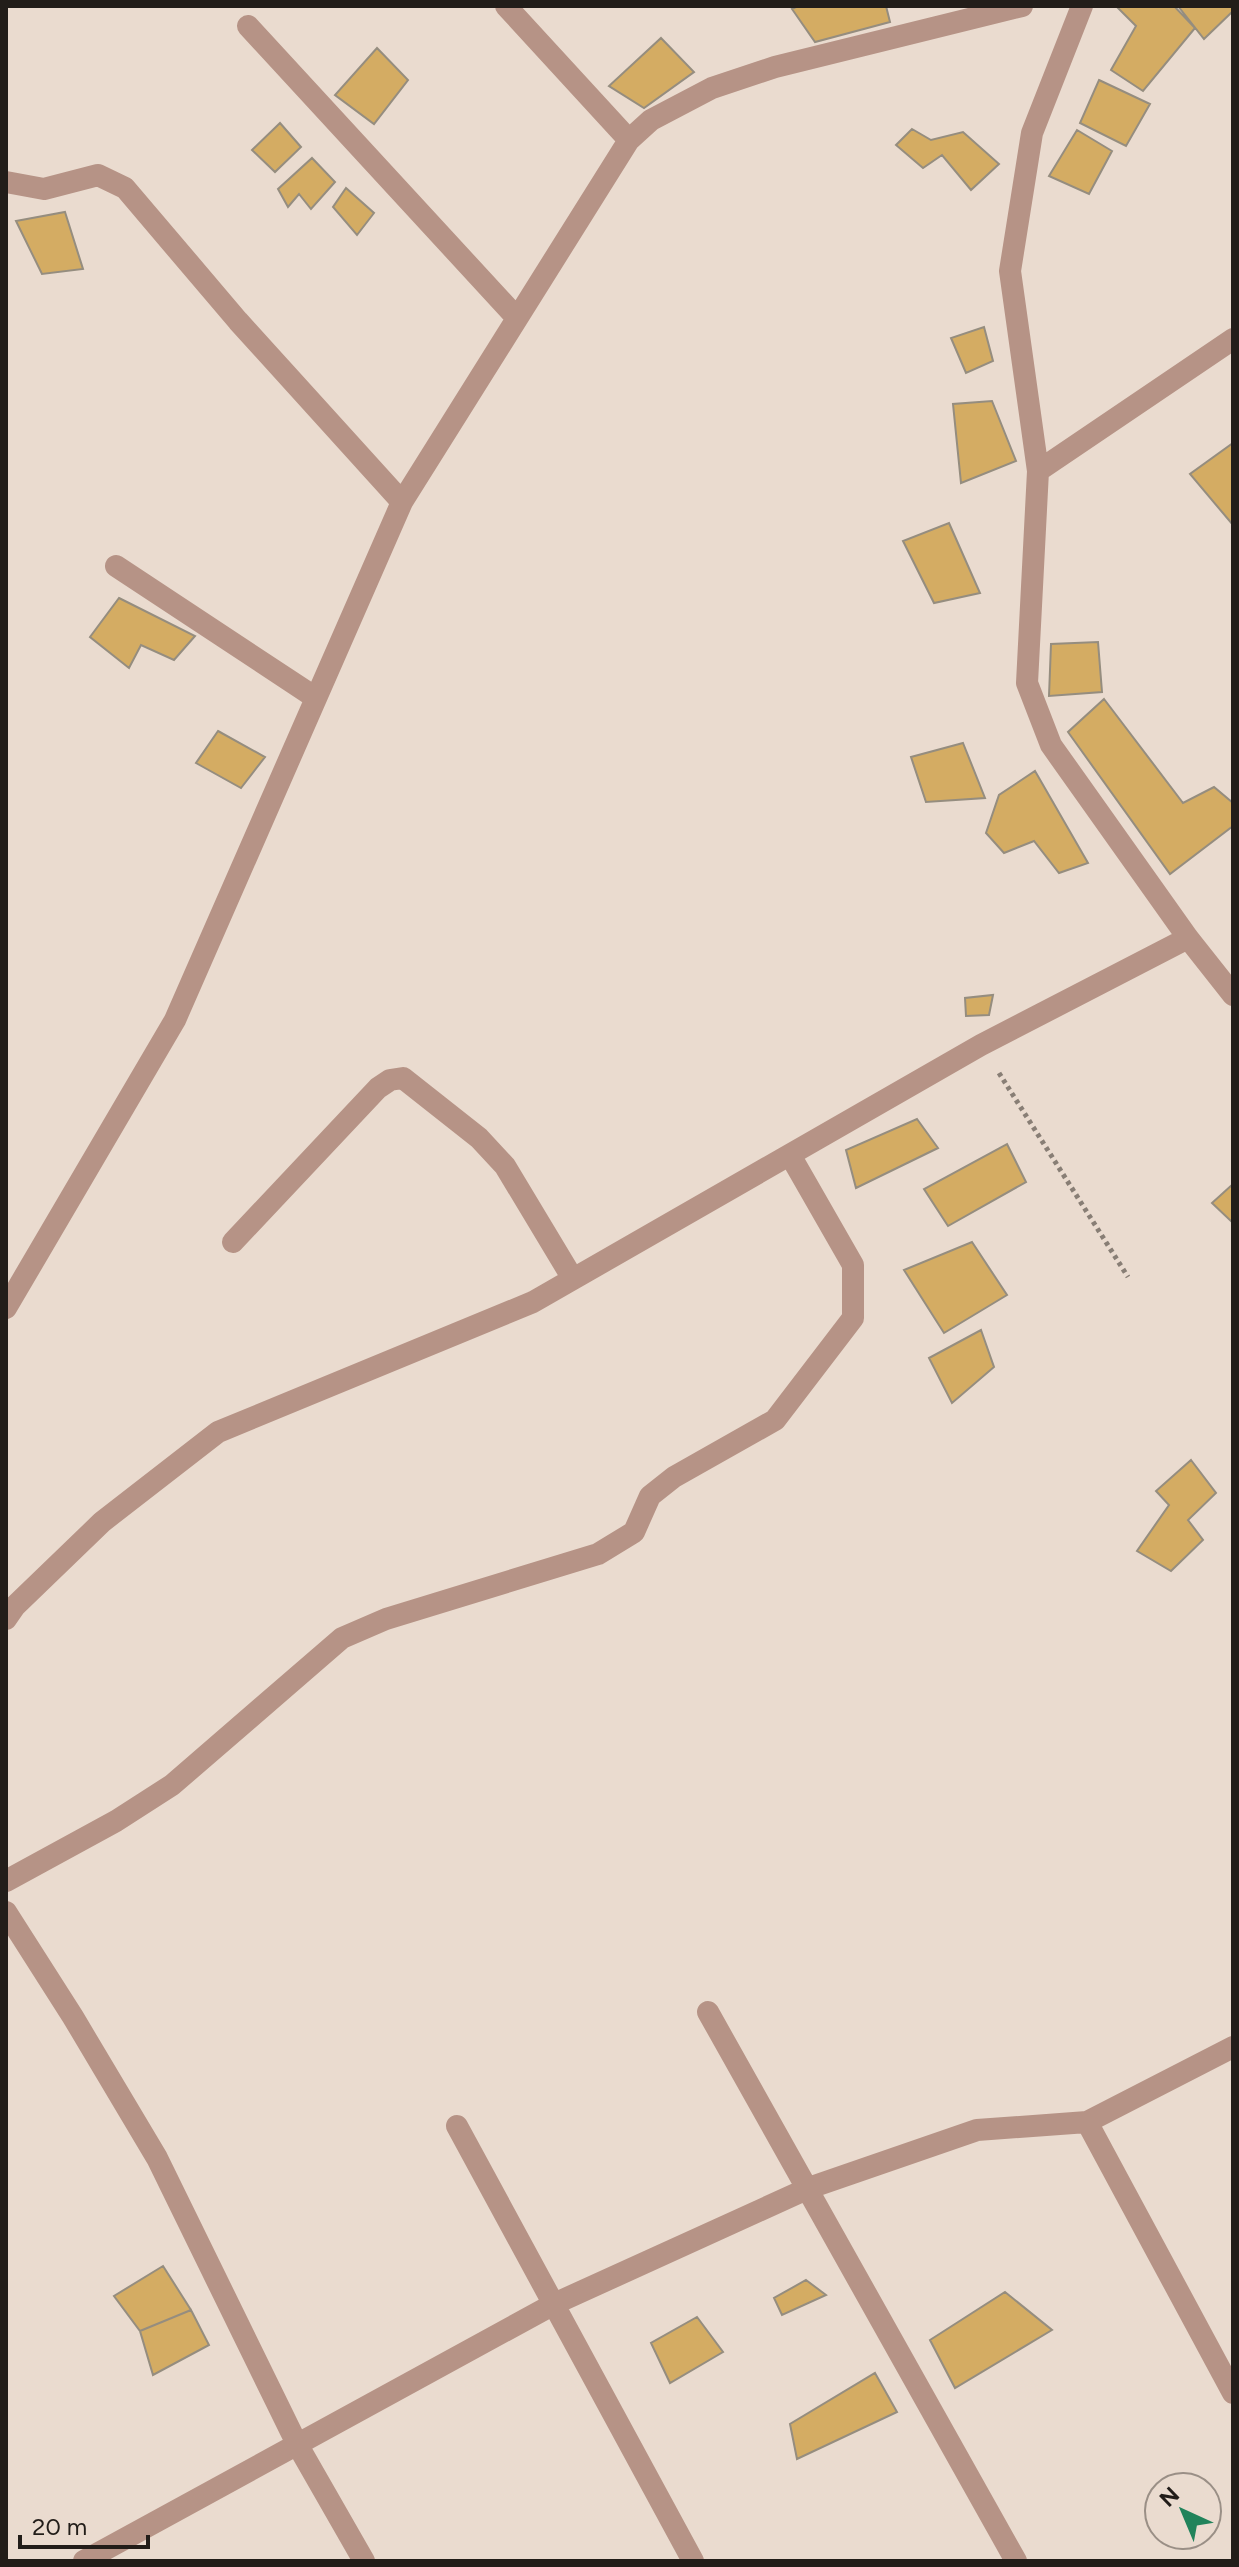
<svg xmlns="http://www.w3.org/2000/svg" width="1239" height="2567" font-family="Figtree,sans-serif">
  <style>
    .building { fill: #d4ac63; stroke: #958d7f; stroke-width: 2 }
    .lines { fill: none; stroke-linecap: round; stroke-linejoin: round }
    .path { stroke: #887e75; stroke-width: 5; stroke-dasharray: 4 4; stroke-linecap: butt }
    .minor { stroke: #b69386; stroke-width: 22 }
  </style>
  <rect width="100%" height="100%" fill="#eadbcf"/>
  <path class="building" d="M 798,6 L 886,6 L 890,22 L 815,42 L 792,9 Z
    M 1116,6 L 1174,6 L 1195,28 L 1143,91 L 1111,70 L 1136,26 Z
    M 1178,6 L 1233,6 L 1233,11 L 1204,39 Z
    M 661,38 L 694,72 L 644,108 L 609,86 Z
    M 377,48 L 408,80 L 374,124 L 335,95 Z
    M 1099,80 L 1150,104 L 1126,146 L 1080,123 Z
    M 280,123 L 301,147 L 275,172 L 252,150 Z
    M 912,129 L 931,140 L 963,132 L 999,164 L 971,190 L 942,155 L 923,168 L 896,145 Z
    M 1077,130 L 1112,151 L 1089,194 L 1049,176 Z
    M 312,158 L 335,182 L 311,209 L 299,194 L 288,207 L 278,189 Z
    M 346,188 L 374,213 L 357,235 L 333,207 Z
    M 65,212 L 83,269 L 42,274 L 16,221 Z
    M 984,327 L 993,361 L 966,373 L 951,338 Z
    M 992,401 L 1016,461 L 961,483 L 953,404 Z
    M 1233,443 L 1233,525 L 1190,474 Z
    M 949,523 L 980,593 L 934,603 L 903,541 Z
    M 119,598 L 195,636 L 174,660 L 141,645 L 129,668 L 90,637 Z
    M 1098,642 L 1102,692 L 1049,696 L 1051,644 Z
    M 1104,699 L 1183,803 L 1214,787 L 1233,803 L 1233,826 L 1170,874 L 1068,732 Z
    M 218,731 L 265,757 L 241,788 L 196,763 Z
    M 963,743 L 985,798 L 926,802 L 911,757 Z
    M 1035,771 L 1088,863 L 1059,873 L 1034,841 L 1004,853 L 986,833 L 999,795 Z
    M 993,995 L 989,1015 L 966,1016 L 965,998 Z
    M 917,1119 L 938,1148 L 856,1188 L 846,1150 Z
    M 1007,1144 L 1026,1182 L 948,1226 L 924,1189 Z
    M 1233,1184 L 1233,1223 L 1212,1203 Z
    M 972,1242 L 1007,1295 L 944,1333 L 904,1270 Z
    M 981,1330 L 994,1367 L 952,1403 L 929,1358 Z
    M 1191,1460 L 1216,1493 L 1188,1520 L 1203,1540 L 1171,1571 L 1137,1551 L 1169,1505 L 1156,1491 Z
    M 163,2266 L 191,2310 L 140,2331 L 114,2296 Z
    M 806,2280 L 826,2295 L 782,2315 L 774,2298 Z
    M 1005,2292 L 1052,2330 L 955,2388 L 930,2340 Z
    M 191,2310 L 209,2345 L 153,2375 L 140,2331 Z
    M 697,2317 L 723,2352 L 670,2383 L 651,2343 Z
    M 875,2373 L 897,2412 L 797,2459 L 790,2424 Z"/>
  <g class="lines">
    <path class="path" d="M 999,1073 L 1128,1277"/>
    <path class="minor" d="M 506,6 L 629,140
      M 1082,6 L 1032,133 L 1010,271 L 1038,471 L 1027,683 L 1051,745 L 1188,938 L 1233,995
      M 248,26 L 516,317
      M 6,182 L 44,189 L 98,175 L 125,188 L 238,321 L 402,502
      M 1038,471 L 1233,339
      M 116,566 L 316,698
      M 233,1242 L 378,1088 L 390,1080 L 403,1078 L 479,1138 L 505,1166 L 573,1279
      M 6,1308 L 175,1020 L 402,502 L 629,140 L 651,120 L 712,88 L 775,67 L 1022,6
      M 6,1619 L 15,1606 L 102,1522 L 218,1432 L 533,1302 L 981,1045 L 1188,938
      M 6,1881 L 116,1821 L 172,1785 L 342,1638 L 386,1619 L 598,1554 L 634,1532 L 650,1496 L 674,1477 L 775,1420 L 853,1318 L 853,1265 L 790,1155
      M 6,1912 L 73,2017 L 157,2158 L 297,2444 L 364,2561
      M 708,2012 L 1016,2561
      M 1087,2122 L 1233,2393
      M 457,2126 L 693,2561
      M 84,2561 L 554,2304 L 809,2188 L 977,2130 L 1087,2122 L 1233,2047"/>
  </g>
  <rect width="1239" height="2567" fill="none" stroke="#221d19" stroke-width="16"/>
  <g transform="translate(1183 2511) rotate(316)"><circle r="38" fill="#eadbcf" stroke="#9a8f86" stroke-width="2"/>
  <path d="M0-6L14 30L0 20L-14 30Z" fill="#21835b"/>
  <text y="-12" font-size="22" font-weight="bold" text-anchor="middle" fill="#221d19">N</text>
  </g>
  <path d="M20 2535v12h128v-12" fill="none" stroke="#221d19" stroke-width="4"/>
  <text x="32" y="2535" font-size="24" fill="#221d19" stroke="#eadbcf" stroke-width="6" paint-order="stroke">20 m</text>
</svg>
